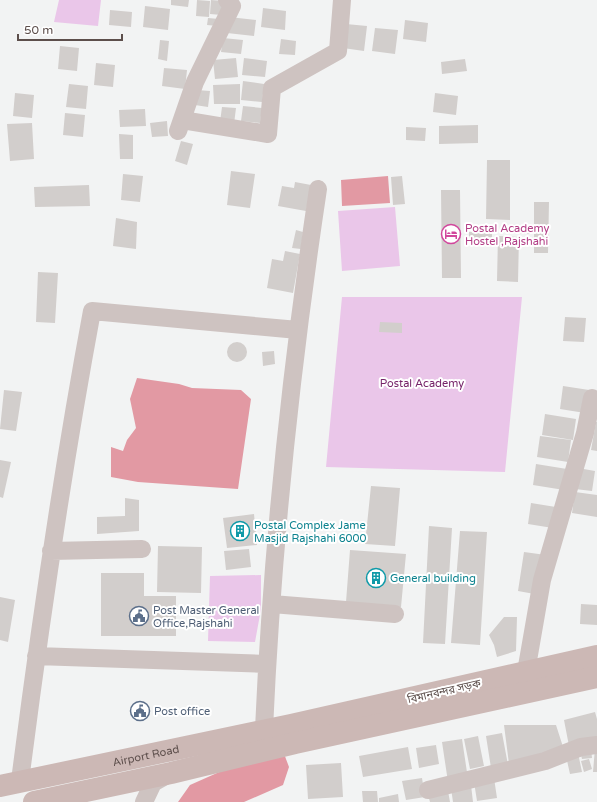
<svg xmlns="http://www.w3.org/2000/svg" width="597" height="802" font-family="'Varela Round','Noto Sans Bengali',sans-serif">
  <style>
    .green { fill: #eac6e9 }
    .water { fill: #e299a3 }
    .building { fill: #d2cecc }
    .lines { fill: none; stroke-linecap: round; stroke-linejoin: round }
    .minor { stroke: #cec3c1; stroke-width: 18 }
    .major { stroke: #ccb8b5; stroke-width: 22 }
    .labels { text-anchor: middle; stroke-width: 4; stroke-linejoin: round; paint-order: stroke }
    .hotel-label { font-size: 11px; fill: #b23c85; stroke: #fff; text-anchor: start }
    .park-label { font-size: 11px; fill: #762469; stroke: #fff }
    .culture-label { font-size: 11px; fill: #0d838f; stroke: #fff; text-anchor: start }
    .service-label { font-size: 11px; fill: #4e5e75; stroke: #fff; text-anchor: start }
    .street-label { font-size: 11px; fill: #5c4e4b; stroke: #fff }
  </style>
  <rect width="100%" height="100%" fill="#f2f3f3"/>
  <path class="green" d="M 59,0 L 101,0 L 98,26 L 54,22 Z
    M 395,207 L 400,266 L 342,271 L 338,211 Z
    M 342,297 L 522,297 L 505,472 L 326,467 Z
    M 261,575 L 261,609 L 255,642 L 208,641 L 210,576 Z"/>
  <path class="water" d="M 388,176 L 390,203 L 342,206 L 341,180 Z
    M 137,378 L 179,384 L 192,388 L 241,390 L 251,399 L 238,489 L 138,482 L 111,477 L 111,447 L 123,451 L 127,440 L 136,428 L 130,399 Z
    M 283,751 L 289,767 L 283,785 L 244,802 L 178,802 L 190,785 L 226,769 Z"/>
  <path class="building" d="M 171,0 L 189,0 L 188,7 L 171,5 Z
    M 197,0 L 210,1 L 209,17 L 196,16 Z
    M 211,0 L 223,1 L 222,15 L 210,14 Z
    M 145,6 L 170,9 L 168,30 L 143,27 Z
    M 263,8 L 286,11 L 285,30 L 261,27 Z
    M 110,10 L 132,12 L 131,27 L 109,25 Z
    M 229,17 L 256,20 L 254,36 L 227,33 Z
    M 208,18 L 219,19 L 218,26 L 207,25 Z
    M 405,20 L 428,23 L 426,42 L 403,39 Z
    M 346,24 L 367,26 L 364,51 L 343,48 Z
    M 375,28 L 398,30 L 395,54 L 372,51 Z
    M 223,38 L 243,40 L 241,54 L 221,52 Z
    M 281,39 L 296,41 L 295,55 L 279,54 Z
    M 160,40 L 169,41 L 167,61 L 158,59 Z
    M 60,46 L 79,48 L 77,71 L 58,69 Z
    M 236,58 L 238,77 L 215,79 L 213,60 Z
    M 244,58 L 267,61 L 265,77 L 242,75 Z
    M 465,59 L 467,71 L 442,74 L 441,62 Z
    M 96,63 L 115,65 L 113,87 L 94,85 Z
    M 164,68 L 187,70 L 185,89 L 162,86 Z
    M 243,81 L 264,84 L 262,102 L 241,100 Z
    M 69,84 L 88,86 L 86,109 L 66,107 Z
    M 240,84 L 240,104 L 214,104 L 213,85 Z
    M 196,90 L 210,91 L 208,107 L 195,105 Z
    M 15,93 L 34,95 L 32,118 L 13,116 Z
    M 435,93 L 458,96 L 456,115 L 433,112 Z
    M 243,106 L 262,108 L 260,123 L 241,121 Z
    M 222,107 L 236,108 L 234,124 L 220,122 Z
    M 145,109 L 146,126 L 120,127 L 119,110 Z
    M 65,113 L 85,115 L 83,137 L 63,135 Z
    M 167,121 L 168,136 L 152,137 L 150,123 Z
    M 32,123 L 34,159 L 10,161 L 7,124 Z
    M 478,125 L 478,143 L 439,144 L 439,126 Z
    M 406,127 L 426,128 L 425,141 L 406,140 Z
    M 119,134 L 133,135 L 133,159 L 120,159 Z
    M 181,141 L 193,144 L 187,165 L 175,161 Z
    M 487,160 L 510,160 L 510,220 L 486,219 Z
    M 231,171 L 255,174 L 250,208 L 227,205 Z
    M 123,174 L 143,176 L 140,202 L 121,200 Z
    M 402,176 L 405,204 L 393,205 L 391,177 Z
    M 295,182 L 311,185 L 306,211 L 278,206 L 282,186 L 294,188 Z
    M 89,185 L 90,206 L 35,207 L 34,187 Z
    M 441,190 L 460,190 L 461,278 L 442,278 Z
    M 534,202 L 549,202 L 548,253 L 534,253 Z
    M 116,218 L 137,222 L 136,249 L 113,246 Z
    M 511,224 L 530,226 L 530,234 L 510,233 Z
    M 296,230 L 303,232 L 301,249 L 292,248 Z
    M 469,232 L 492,232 L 492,243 L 469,242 Z
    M 498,236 L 519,237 L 518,282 L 497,281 Z
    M 285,251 L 300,254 L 293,293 L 267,288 L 272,259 L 283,261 Z
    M 38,272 L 58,273 L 55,323 L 36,322 Z
    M 565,317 L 586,318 L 584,342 L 563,341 Z
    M 380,322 L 402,323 L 402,333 L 379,332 Z
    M227 352a10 10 0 1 1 20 0a10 10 0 1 1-20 0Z
    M 274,351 L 275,364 L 263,366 L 262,352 Z
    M 563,386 L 589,390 L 585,413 L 560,409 Z
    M 4,390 L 22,392 L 16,431 L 0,429 Z
    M 545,414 L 576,419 L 573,440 L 542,435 Z
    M 596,422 L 597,422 L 597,451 L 591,450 Z
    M 540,436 L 571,440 L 568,462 L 537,457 Z
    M 0,460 L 11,462 L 3,498 L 0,497 Z
    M 536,464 L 567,469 L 564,490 L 533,485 Z
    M 578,468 L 595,471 L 592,491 L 575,489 Z
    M 371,486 L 400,488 L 395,546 L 365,544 Z
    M 575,492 L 597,495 L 597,517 L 572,513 Z
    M 125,498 L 139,500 L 139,531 L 97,534 L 97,517 L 125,516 Z
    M 531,503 L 562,508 L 559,529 L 528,524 Z
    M 254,514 L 257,545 L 227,548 L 223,518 Z
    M 429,526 L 452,528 L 445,644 L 423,643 Z
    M 460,531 L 487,532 L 480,645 L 451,643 Z
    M 158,546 L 202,547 L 201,593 L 157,592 Z
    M 249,549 L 251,567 L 226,570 L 224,551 Z
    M 350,550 L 406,554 L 401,607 L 346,602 Z
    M 524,552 L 546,555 L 540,595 L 518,591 Z
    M 101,573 L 144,573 L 144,596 L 176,596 L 176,636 L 101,636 Z
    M 0,597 L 15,600 L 8,642 L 0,640 Z
    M 581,604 L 597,605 L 597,625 L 580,624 Z
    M 504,617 L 517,617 L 516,651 L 497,657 L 494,645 L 489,635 Z
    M 595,712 L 597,719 L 597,738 L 569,746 L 564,720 Z
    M 504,725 L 556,725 L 564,750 L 509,764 Z
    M 502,733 L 508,765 L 491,768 L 486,736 Z
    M 478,736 L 484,766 L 470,769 L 464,739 Z
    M 462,739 L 465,759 L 457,760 L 465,759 L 468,779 L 448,782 L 442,742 Z
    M 436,745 L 439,764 L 419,768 L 416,748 Z
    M 408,747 L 412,769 L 363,777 L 359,756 Z
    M 595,748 L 597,748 L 597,772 L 593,772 Z
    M 591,749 L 592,758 L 582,759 L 580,751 Z
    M 578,753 L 582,772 L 570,774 L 566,756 Z
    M 589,759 L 592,769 L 584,772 L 581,761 Z
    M 341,763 L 343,797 L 308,799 L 306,765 Z
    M 422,778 L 425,797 L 406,800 L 402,781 Z
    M 494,778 L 497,798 L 477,801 L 474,782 Z
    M 471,785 L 473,802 L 453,802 L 451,788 Z
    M 362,791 L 377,791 L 378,802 L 363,802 Z
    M 448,791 L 450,802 L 430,802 L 428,795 Z
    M 398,794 L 399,802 L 379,802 L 379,798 Z"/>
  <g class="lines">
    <path class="minor" d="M 182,120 L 268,134 L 272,88 L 338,51 L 342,0
      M 178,131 L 195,82 L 232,6 L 227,0
      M 51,551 L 142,549
      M 272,604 L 395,614
      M 36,656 L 267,664
      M 526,672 L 542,580 L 585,433 L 592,398
      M 264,729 C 272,549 291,368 318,189
      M 20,781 C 40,624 63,467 92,311 L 298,330
      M 428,790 L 545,761 L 581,747 L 597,745
      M 144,802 L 153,783 L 169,774"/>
    <g class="major">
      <path id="s1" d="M 0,786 L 291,725 L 597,656"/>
      <path d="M 34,802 L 171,773 L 295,743 L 597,677"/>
    </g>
  </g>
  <defs>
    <g id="hotel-ring" transform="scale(1)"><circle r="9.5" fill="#fff" stroke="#d1479c" stroke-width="1.5"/><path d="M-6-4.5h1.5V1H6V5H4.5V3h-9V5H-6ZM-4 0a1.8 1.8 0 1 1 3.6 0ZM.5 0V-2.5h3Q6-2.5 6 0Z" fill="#d1479c"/></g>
    <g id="building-ring" transform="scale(1)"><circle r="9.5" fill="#fff" stroke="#0f9aa8" stroke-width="1.5"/><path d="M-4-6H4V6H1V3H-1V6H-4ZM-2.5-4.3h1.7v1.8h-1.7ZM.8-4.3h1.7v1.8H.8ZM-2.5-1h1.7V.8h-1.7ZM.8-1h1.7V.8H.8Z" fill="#0f9aa8"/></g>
    <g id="civic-ring" transform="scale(1)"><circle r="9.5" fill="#fff" stroke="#5c6f8a" stroke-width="1.5"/><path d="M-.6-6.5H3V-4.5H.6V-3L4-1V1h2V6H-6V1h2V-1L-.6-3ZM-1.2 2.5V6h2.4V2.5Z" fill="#5c6f8a"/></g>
  </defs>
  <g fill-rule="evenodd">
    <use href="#hotel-ring" x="451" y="234"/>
    <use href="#building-ring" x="240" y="531"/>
    <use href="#building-ring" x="376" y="578"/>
    <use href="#civic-ring" x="139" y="616"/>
    <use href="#civic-ring" x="140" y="711"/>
  </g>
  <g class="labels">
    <g class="hotel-label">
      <text x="465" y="232">Postal Academy<tspan x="465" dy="13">Hostel ,Rajshahi</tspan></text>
    </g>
    <g class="park-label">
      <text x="422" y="387">Postal Academy</text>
    </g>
    <g class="culture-label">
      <text x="254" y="529">Postal Complex Jame<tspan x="254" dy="13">Masjid Rajshahi 6000</tspan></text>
      <text x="390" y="582">General building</text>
    </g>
    <g class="service-label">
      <text x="153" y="614">Post Master General<tspan x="153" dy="13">Office,Rajshahi</tspan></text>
      <text x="154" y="715">Post office</text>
    </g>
    <g class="street-label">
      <text transform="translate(444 691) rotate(-13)" y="4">বিমানবন্দর সড়ক</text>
      <text dy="4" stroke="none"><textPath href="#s1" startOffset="149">Airport Road</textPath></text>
    </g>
  </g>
  <path d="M18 34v6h104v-6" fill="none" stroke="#5c4e4b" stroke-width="2"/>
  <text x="24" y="34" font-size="12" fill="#5c4e4b" stroke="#ffffff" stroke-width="3" paint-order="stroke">50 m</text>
</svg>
